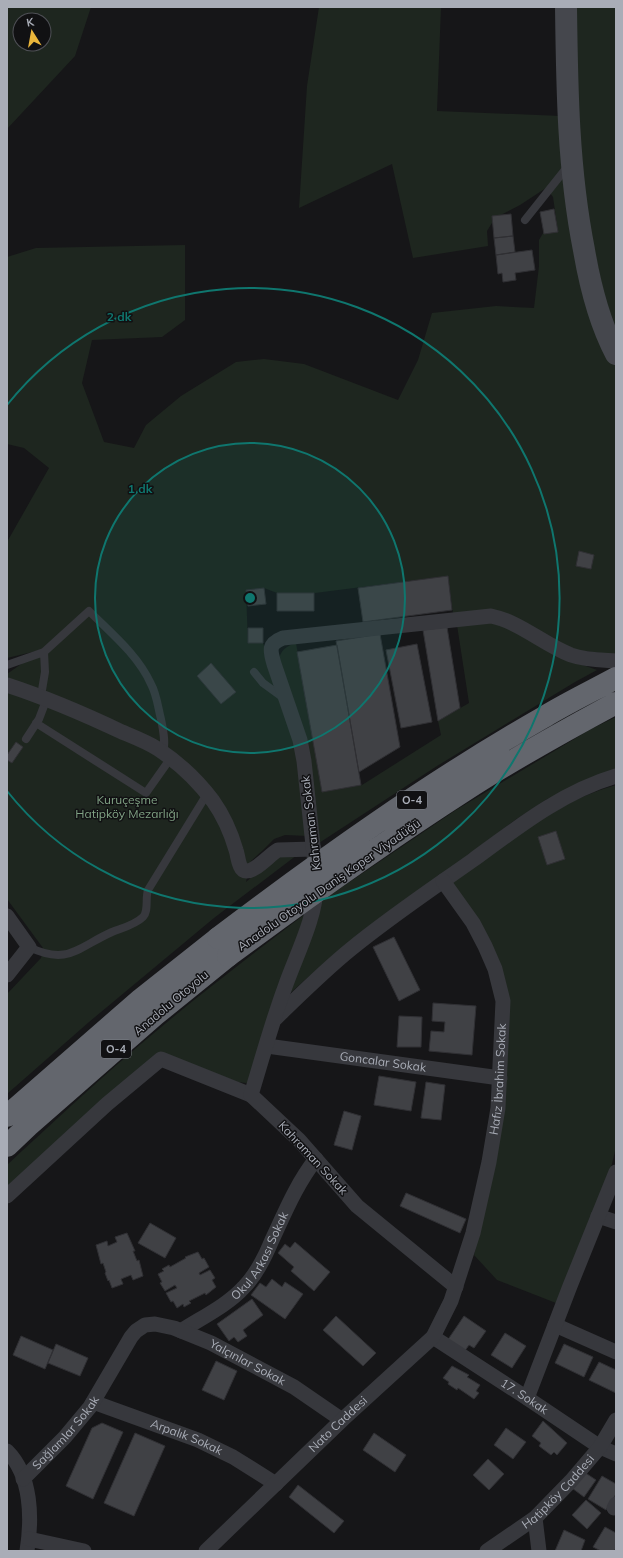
<svg xmlns="http://www.w3.org/2000/svg" width="623" height="1558" font-family="Mulish,sans-serif">
  <style>
    .green { fill: #1e261f; fill-rule: evenodd }
    .building { fill: #404145; stroke: #303034 }
    .lines { fill: none; stroke-linecap: round; stroke-linejoin: round }
    .lane { stroke: #37383d; stroke-width: 8 }
    .street { stroke: #37383d; stroke-width: 15 }
    .secondary { stroke: #45474d; stroke-width: 22 }
    .highway { stroke: #63666d; stroke-width: 22 }
    .highway-bridge { stroke: #63666d; stroke-width: 22 }
    .ring { fill: none; stroke: #0f766e; stroke-width: 2 }
    .labels { text-anchor: middle; stroke-width: 3; stroke-linejoin: round; paint-order: stroke }
    .shield { fill: #111113; stroke: #7b7e86; stroke-width: 1 }
    .shield-label { font-size: 11px; font-weight: bold; fill: #a9adb7 }
    .park-label { font-size: 12px; fill: #80a284; stroke: #111113 }
    .street-label { font-size: 12px; fill: #a9adb7; stroke: #111113 }
    .centre { fill: #0f766e; stroke: #111113; stroke-width: 2 }
    .ring-label { font-size: 12px; text-anchor: middle; font-weight: bold; fill: #0f766e; stroke: #111113; stroke-width: 3; stroke-linejoin: round; paint-order: stroke }
  </style>
  <rect width="100%" height="100%" fill="#161618"/>
  <path class="green" d="M 7,7 L 91,7 L 75,56 L 7,129 ZM 20,20 L 44,20 L 44,44 L 20,44 Z
    M 319,7 L 441,7 L 437,111 L 561,116 L 604,343 L 616,367 L 616,655 L 568,649 L 502,612 L 453,614 L 448,576 L 315,593 L 277,593 L 264,588 L 246,590 L 248,643 L 263,643 L 286,708 L 298,747 L 308,836 L 285,835 L 274,839 L 262,851 L 251,861 L 246,882 L 269,862 L 280,856 L 297,855 L 214,918 L 89,1022 L 7,1094 L 7,994 L 41,958 L 43,948 L 7,899 L 7,674 L 41,650 L 7,658 L 7,542 L 49,468 L 24,448 L 7,444 L 7,257 L 36,248 L 185,245 L 185,320 L 162,337 L 92,340 L 82,383 L 104,442 L 134,448 L 146,425 L 181,396 L 236,362 L 264,359 L 304,364 L 398,400 L 418,360 L 432,313 L 496,306 L 534,308 L 539,266 L 539,240 L 546,228 L 558,231 L 553,197 L 546,188 L 520,205 L 495,218 L 487,231 L 488,246 L 413,258 L 392,164 L 299,208 L 307,86 Z
    M 575,7 L 616,7 L 616,338 L 611,326 L 587,217 L 578,131 Z
    M 488,622 L 503,626 L 569,660 L 597,670 L 575,682 L 437,766 L 319,843 L 279,658 C 282,649 287,646 296,643 L 322,792 L 362,785 L 441,735 L 438,721 L 469,703 L 457,625 Z
    M 616,717 L 616,770 L 547,799 L 515,820 L 315,971 L 287,996 L 323,900 L 456,810 L 591,729 Z
    M 616,785 L 616,1147 L 611,1168 L 556,1303 L 497,1280 L 474,1255 L 483,1215 L 509,1019 L 451,884 C 502,847 554,802 616,785 Z
    M 309,911 L 251,1082 L 246,1083 L 238,1082 L 185,1062 L 156,1054 L 7,1187 L 7,1165 C 49,1126 92,1086 135,1049 C 191,1001 250,956 309,911 Z"/>
  <path class="building" d="M 554,209 L 558,232 L 544,234 L 540,212 Z
    M 511,214 L 513,236 L 494,238 L 492,216 Z
    M 513,236 L 515,252 L 496,255 L 494,238 Z
    M 532,250 L 535,270 L 515,273 L 516,280 L 503,282 L 502,273 L 498,274 L 496,255 Z
    M 579,551 L 594,555 L 591,569 L 576,566 Z
    M 448,576 L 452,610 L 363,622 L 358,588 Z
    M 264,588 L 266,604 L 248,606 L 246,590 Z
    M 277,593 L 314,593 L 314,611 L 277,611 Z
    M 447,627 L 460,708 L 438,721 L 423,630 Z
    M 248,628 L 263,628 L 263,643 L 248,643 Z
    M 380,634 L 400,747 L 359,772 L 336,641 Z
    M 417,644 L 432,722 L 401,728 L 386,650 Z
    M 337,645 L 361,785 L 322,792 L 297,652 Z
    M 211,663 L 236,692 L 221,704 L 197,676 Z
    M 16,742 L 23,747 L 12,763 L 7,760 L 7,755 Z
    M 556,831 L 565,859 L 547,865 L 538,837 Z
    M 394,937 L 420,990 L 399,1001 L 373,947 Z
    M 433,1003 L 476,1006 L 472,1055 L 429,1051 L 431,1031 L 444,1032 L 445,1022 L 432,1021 Z
    M 399,1016 L 422,1017 L 421,1047 L 397,1047 Z
    M 379,1076 L 416,1082 L 411,1111 L 374,1105 Z
    M 426,1082 L 445,1085 L 441,1120 L 421,1118 Z
    M 344,1111 L 361,1116 L 352,1150 L 334,1145 Z
    M 406,1193 L 466,1219 L 460,1233 L 400,1206 Z
    M 150,1223 L 176,1238 L 165,1258 L 138,1243 Z
    M 127,1233 L 135,1251 L 133,1251 L 137,1261 L 139,1260 L 143,1276 L 133,1280 L 131,1275 L 121,1279 L 123,1284 L 112,1288 L 109,1280 L 108,1281 L 105,1273 L 106,1272 L 103,1263 L 101,1264 L 96,1245 L 107,1241 L 108,1246 L 117,1242 L 115,1237 Z
    M 295,1242 L 330,1272 L 314,1291 L 291,1271 L 294,1267 L 278,1253 L 285,1244 L 290,1248 Z
    M 198,1252 L 202,1259 L 204,1258 L 209,1267 L 199,1273 L 200,1275 L 210,1270 L 215,1278 L 212,1280 L 216,1287 L 206,1295 L 205,1293 L 189,1301 L 191,1303 L 184,1307 L 183,1304 L 177,1308 L 173,1301 L 171,1302 L 166,1293 L 177,1288 L 175,1285 L 165,1291 L 160,1283 L 162,1282 L 158,1274 L 164,1271 L 162,1269 L 169,1265 L 170,1267 L 186,1258 L 185,1257 Z
    M 272,1279 L 282,1287 L 285,1282 L 303,1294 L 285,1319 L 251,1295 L 260,1283 L 266,1287 Z
    M 252,1299 L 263,1315 L 243,1330 L 247,1336 L 238,1342 L 234,1337 L 229,1341 L 217,1324 Z
    M 336,1316 L 376,1353 L 363,1366 L 323,1330 Z
    M 464,1316 L 486,1331 L 474,1348 L 469,1345 L 464,1352 L 447,1341 Z
    M 505,1333 L 526,1346 L 512,1368 L 491,1355 Z
    M 21,1336 L 53,1350 L 45,1369 L 13,1355 Z
    M 56,1344 L 88,1358 L 80,1376 L 48,1363 Z
    M 564,1344 L 593,1357 L 584,1377 L 555,1363 Z
    M 216,1361 L 237,1371 L 224,1400 L 202,1390 Z
    M 599,1362 L 616,1370 L 616,1393 L 589,1380 Z
    M 452,1366 L 469,1375 L 467,1377 L 480,1385 L 476,1391 L 479,1393 L 474,1399 L 458,1388 L 457,1390 L 448,1384 L 449,1382 L 443,1378 Z
    M 543,1421 L 567,1443 L 557,1455 L 554,1452 L 551,1455 L 539,1446 L 541,1443 L 532,1436 Z
    M 102,1423 L 123,1432 L 93,1499 L 66,1486 L 92,1428 Z
    M 506,1428 L 526,1442 L 513,1459 L 494,1445 Z
    M 135,1433 L 165,1446 L 134,1516 L 104,1503 Z
    M 374,1433 L 406,1455 L 395,1472 L 363,1450 Z
    M 488,1459 L 504,1474 L 489,1490 L 473,1475 Z
    M 584,1472 L 596,1480 L 584,1497 L 572,1488 Z
    M 602,1476 L 616,1484 L 616,1494 L 606,1510 L 588,1499 Z
    M 298,1485 L 344,1521 L 334,1533 L 289,1497 Z
    M 586,1500 L 601,1513 L 587,1529 L 572,1515 Z
    M 605,1527 L 616,1533 L 616,1548 L 614,1551 L 601,1551 L 593,1547 Z
    M 564,1530 L 585,1540 L 581,1551 L 555,1551 Z"/>
  <g class="lines">
    <path class="lane" d="M 525,220 L 568,166
      M 7,665 L 44,652 L 89,611 C 111,633 138,655 151,684 C 157,695 158,708 161,719 C 163,730 166,742 163,753
      M 254,672 L 263,683 L 285,699
      M 41,696 L 45,672 L 44,652
      M 36,723 L 146,793 L 170,759
      M 26,739 L 39,719 L 47,698
      M 29,947 C 68,966 78,947 112,932 C 122,928 135,925 143,917 C 149,911 145,899 148,890 L 207,794"/>
    <g class="street">
      <path d="M 7,685 C 47,698 84,714 122,732 C 134,737 147,742 158,749 C 179,763 198,781 213,801 C 223,815 231,833 236,850 C 238,855 238,866 243,870 C 252,876 270,854 278,850 L 314,849"/>
      <path d="M 7,916 L 29,947 L 7,975"/>
      <path d="M 276,1018 C 300,995 325,970 351,949 C 390,917 432,889 473,860 C 518,827 562,792 616,776"/>
      <path id="s1" d="M 267,1046 L 500,1078"/>
      <path d="M 7,1196 L 107,1104 L 161,1059 L 251,1095"/>
      <path d="M 598,1216 L 616,1222"/>
      <path d="M 456,1287 L 357,1206 L 299,1140 L 251,1095 C 262,1059 272,1022 285,987 C 297,953 315,920 317,883 L 304,761 L 300,740 L 274,664 C 270,650 268,644 283,638 L 491,616 C 520,622 543,644 571,655 C 585,660 601,660 616,661"/>
      <path d="M 555,1325 L 616,1352"/>
      <path id="s2" d="M 181,1331 C 201,1318 228,1305 244,1287 C 257,1274 265,1257 272,1240 C 285,1212 297,1183 316,1159"/>
      <path id="s3" d="M 433,1337 L 527,1398 L 600,1447 L 616,1454"/>
      <path d="M 527,1398 L 570,1286 L 616,1172"/>
      <path id="s4" d="M 93,1402 L 198,1440 L 233,1457 L 276,1484"/>
      <path d="M 7,1451 C 32,1476 32,1519 27,1551"/>
      <path id="s5" d="M 23,1479 L 65,1437 L 90,1407 L 131,1337 L 136,1331 L 145,1325 L 155,1324 L 174,1328 L 211,1343 L 294,1387 L 342,1420"/>
      <path d="M 614,1508 L 616,1504"/>
      <path d="M 535,1518 L 539,1551"/>
      <path d="M 29,1539 L 84,1551"/>
      <path id="s6" d="M 206,1551 L 342,1420 L 433,1337 L 451,1301 L 473,1233 L 489,1162 L 498,1108 L 503,1001 L 495,969 L 485,946 L 473,923 L 443,881"/>
      <path id="s7" d="M 487,1551 L 535,1518 L 571,1481 L 600,1447 L 616,1420"/>
    </g>
    <path class="secondary" d="M 566,7 C 567,88 568,169 584,250 C 590,285 599,322 616,354"/>
    <path class="highway" d="M 7,1116 L 141,999 L 218,938
      M 7,1146 L 28,1126 L 155,1015 L 228,956"/>
    <path class="highway-bridge" d="M 218,938 C 322,859 430,782 544,717 C 567,703 592,691 616,678
      M 228,956 C 305,899 383,843 464,791 C 513,759 564,731 616,703"/>
  </g>
  <circle cx="250" cy="598" r="155" fill="#0f766e" fill-opacity=".12"/>
  <g class="ring">
    <circle cx="250" cy="598" r="155"/>
    <path d="M7 405A310 310 0 1 1 7 791"/>
  </g>
  <g class="labels">
    <g class="shield">
      <rect x="397" y="791" width="30" height="18" rx="3"/>
      <rect x="101" y="1040" width="30" height="18" rx="3"/>
    </g>
    <g class="shield-label">
      <text x="412" y="804">O-4</text>
      <text x="116" y="1053">O-4</text>
    </g>
    <g class="park-label">
      <text x="127" y="804">Kuruçeşme<tspan x="127" dy="14">Hatipköy Mezarlığı</tspan></text>
    </g>
    <g class="street-label">
      <text transform="translate(311 823) rotate(-97)" y="4">Kahraman Sokak</text>
      <text transform="translate(329 885) rotate(-35)" y="4">Anadolu Otoyolu Daniş Koper Viyadüğü</text>
      <text transform="translate(171 1003) rotate(-40)" y="4">Anadolu Otoyolu</text>
      <text dy="4" stroke="none"><textPath href="#s1" startOffset="117">Goncalar Sokak</textPath></text>
      <text dy="4" stroke="none"><textPath href="#s6" startOffset="580">Hafız İbrahim Sokak</textPath></text>
      <text transform="translate(313 1158) rotate(47)" y="4">Kahraman Sokak</text>
      <text dy="4" stroke="none"><textPath href="#s2" startOffset="112">Okul Arkası Sokak</textPath></text>
      <text dy="4" stroke="none"><textPath href="#s5" startOffset="309">Yalçınlar Sokak</textPath></text>
      <text dy="4" stroke="none"><textPath href="#s3" startOffset="109">17. Sokak</textPath></text>
      <text dy="4" stroke="none"><textPath href="#s6" startOffset="183">Nato Caddesi</textPath></text>
      <text dy="4" stroke="none"><textPath href="#s5" startOffset="63">Sağlamlar Sokak</textPath></text>
      <text dy="4" stroke="none"><textPath href="#s4" startOffset="100">Arpalık Sokak</textPath></text>
      <text dy="4" stroke="none"><textPath href="#s7" startOffset="93">Hatipköy Caddesi</textPath></text>
    </g>
  </g>
  <circle cx="250" cy="598" r="6" class="centre"/>
  <g class="ring-label">
    <text x="119" y="321">2 dk</text>
    <text x="140" y="493">1 dk</text>
  </g>
  <rect width="623" height="1558" fill="none" stroke="#a9adb7" stroke-width="16"/>
  <g transform="translate(32 32) rotate(349)"><circle r="19" fill="#111113" stroke="#4e4f55"/>
  <path d="M0-3L7 15L0 10L-7 15Z" fill="#ebb63b"/>
  <text y="-6" font-size="11" font-weight="bold" text-anchor="middle" fill="#a9adb7">K</text>
  </g>
</svg>
